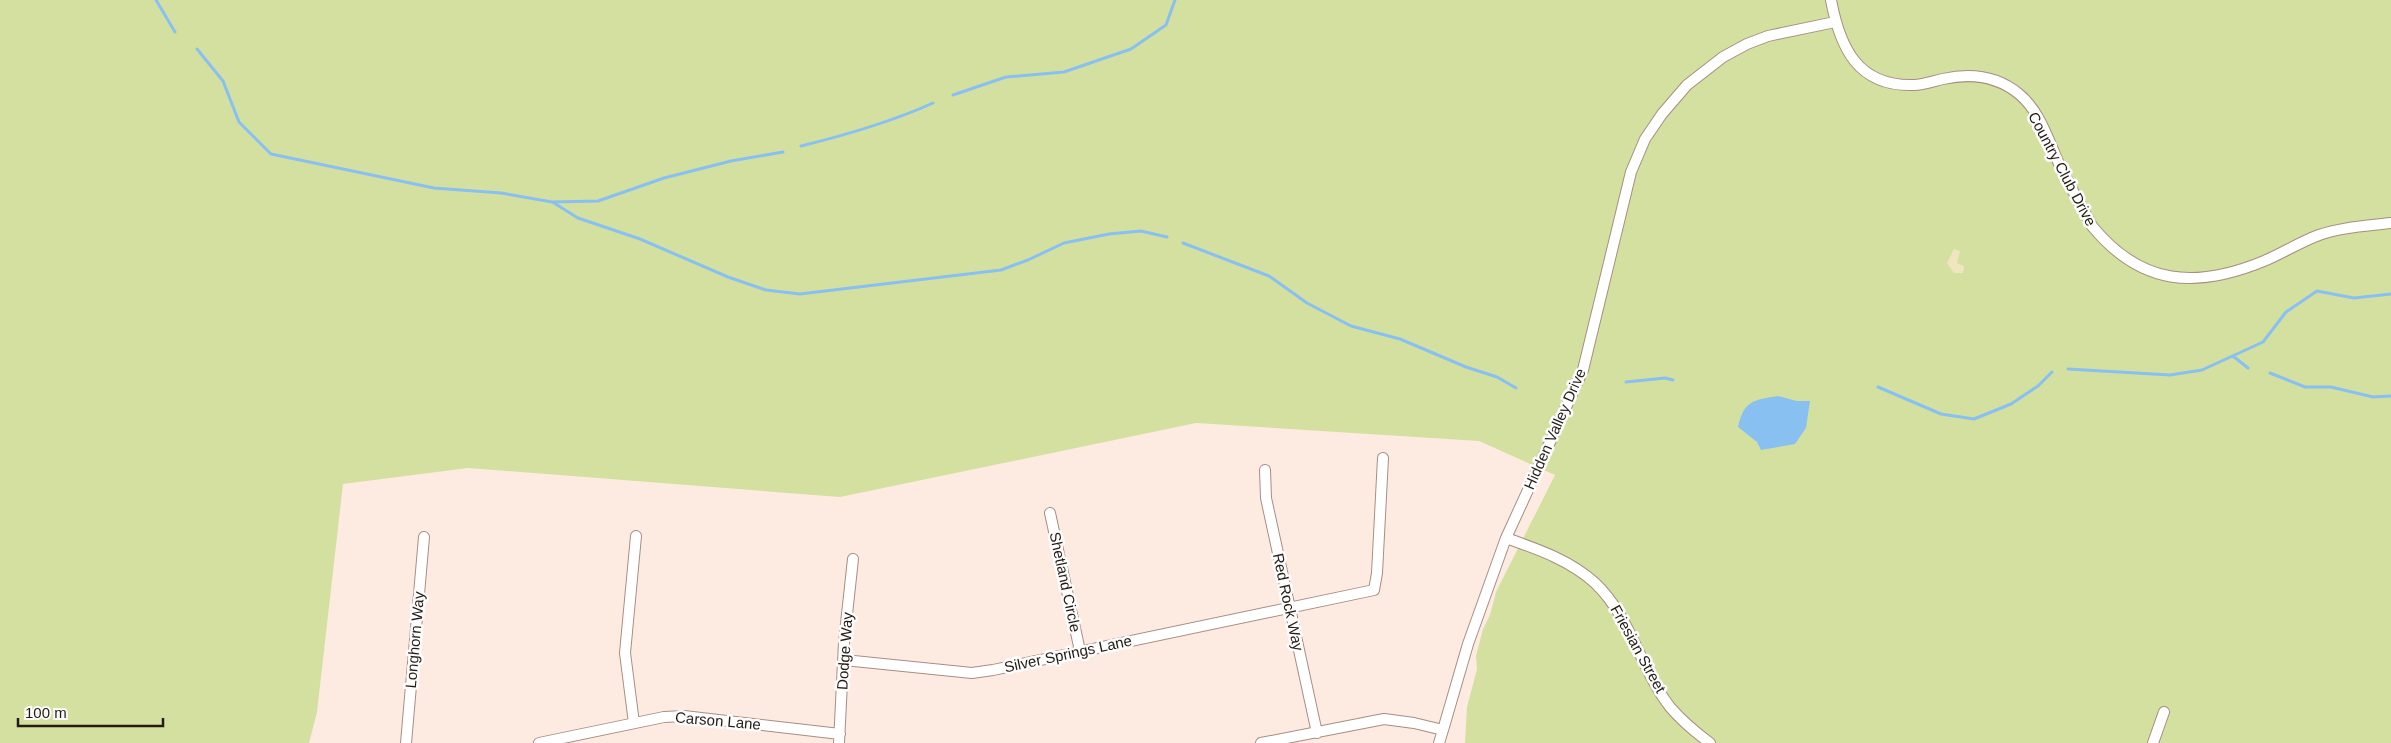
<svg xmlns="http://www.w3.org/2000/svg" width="2391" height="743" font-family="Helvetica,sans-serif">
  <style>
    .green { fill: #d4e09f }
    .sand { fill: #efe6c0 }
    .water { fill: #89c0f2 }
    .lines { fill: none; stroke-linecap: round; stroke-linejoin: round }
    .stream { stroke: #89c0f2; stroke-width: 3 }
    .minor-casing { stroke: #a88e81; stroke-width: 12 }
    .minor { stroke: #fff; stroke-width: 10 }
    .labels { text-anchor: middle; stroke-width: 5; stroke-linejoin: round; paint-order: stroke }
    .street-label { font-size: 15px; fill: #241b15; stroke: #fcfcfc }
  </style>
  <rect width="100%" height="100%" fill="#fdebe2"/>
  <path class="green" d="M 0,0 L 2391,0 L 2391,743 L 1465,743 L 1467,707 L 1477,669 L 1476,656 L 1483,629 L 1490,615 L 1496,592 L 1555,475 L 1479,441 L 1196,423 L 840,497 L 468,468 L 343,484 L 317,712 L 309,743 L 0,743 Z"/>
  <path class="sand" d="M 1954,249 L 1960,251 L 1957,263 L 1964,266 L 1963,273 L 1954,273 L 1947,263 Z"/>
  <path class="water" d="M 1778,396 L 1797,401 L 1810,401 L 1806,428 L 1795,444 L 1761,450 L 1757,442 L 1738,427 C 1744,400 1754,400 1778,396 Z"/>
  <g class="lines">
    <path class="stream" d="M 156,0 L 175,32
      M 197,49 L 223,81 L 239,122 L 271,154 L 434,188 L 501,193 L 552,202 L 598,201 L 664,178 L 731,161 L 783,152
      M 953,95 L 1006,77 L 1064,72 L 1131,49 L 1166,25 L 1175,0
      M 801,146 C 846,135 891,122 933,103
      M 554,203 L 578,218 L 640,239 L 728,277 L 766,290 L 800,294 L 1001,270 L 1028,260 L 1064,243 L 1109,234 L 1141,231 L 1167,237
      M 1183,243 L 1269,276 L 1307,303 L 1351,326 L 1400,339 L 1466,367 L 1497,377 L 1516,388
      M 2233,356 L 2248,368
      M 2068,369 L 2170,375 L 2202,370 L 2263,342 L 2286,312 L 2317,291 L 2354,298 L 2391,294
      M 2270,373 L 2305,387 L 2331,387 L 2373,397 L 2391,396
      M 1626,382 L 1665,378 L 1673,380
      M 1878,387 L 1941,414 L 1974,419 L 2011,404 L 2038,386 L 2052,372"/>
    <g class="minor-casing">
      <path id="minor" d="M 1831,0 C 1840,48 1858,87 1914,85 C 1923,85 1934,81 1943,79 C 1970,73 1997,76 2019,94 C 2040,111 2049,142 2060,166 C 2070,186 2081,206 2092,226 C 2141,286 2196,289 2264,261 C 2283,253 2300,242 2319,235 C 2342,227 2367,226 2391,223
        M 1265,470 L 1266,498 L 1317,733
        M 1050,513 L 1080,651
        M 1506,538 C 1537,549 1570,560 1595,583 C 1631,617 1641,670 1670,707 C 1682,721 1695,732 1710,743
        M 844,660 L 972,673 L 993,670 L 1374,590 L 1377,573 L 1383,458
        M 634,723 L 625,653 L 636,536
        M 406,743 L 424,537
        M 539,743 L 664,717 L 684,716 L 840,734
        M 839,743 L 844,642 L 853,559
        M 1261,743 L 1384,719 L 1414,723 L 1443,730 L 1468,644 L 1506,538 L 1583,370 L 1631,172 L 1645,139 L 1662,114 L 1687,85 L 1723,57 L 1747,44 L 1768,36 L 1835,22
        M 1439,743 L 1443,730
        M 2153,743 L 2164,712"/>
    </g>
    <use href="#minor" class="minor"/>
  </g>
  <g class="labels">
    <g class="street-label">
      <text transform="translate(2062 169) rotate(62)" y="5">Country Club Drive</text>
      <text transform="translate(1555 429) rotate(-66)" y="5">Hidden Valley Drive</text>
      <text transform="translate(1065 582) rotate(78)" y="5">Shetland Circle</text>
      <text transform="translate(1288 602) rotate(78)" y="5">Red Rock Way</text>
      <text transform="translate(415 640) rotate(-85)" y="5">Longhorn Way</text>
      <text transform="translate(1638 649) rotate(61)" y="5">Friesian Street</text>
      <text transform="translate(845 651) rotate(-86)" y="5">Dodge Way</text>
      <text transform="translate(1068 654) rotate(-12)" y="5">Silver Springs Lane</text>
      <text transform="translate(718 721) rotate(5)" y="5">Carson Lane</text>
    </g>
  </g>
  <path d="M18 718v8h145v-8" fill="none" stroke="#241b15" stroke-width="2.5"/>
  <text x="25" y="718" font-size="15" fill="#241b15" stroke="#fcfcfc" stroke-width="4" paint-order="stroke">100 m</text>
</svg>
